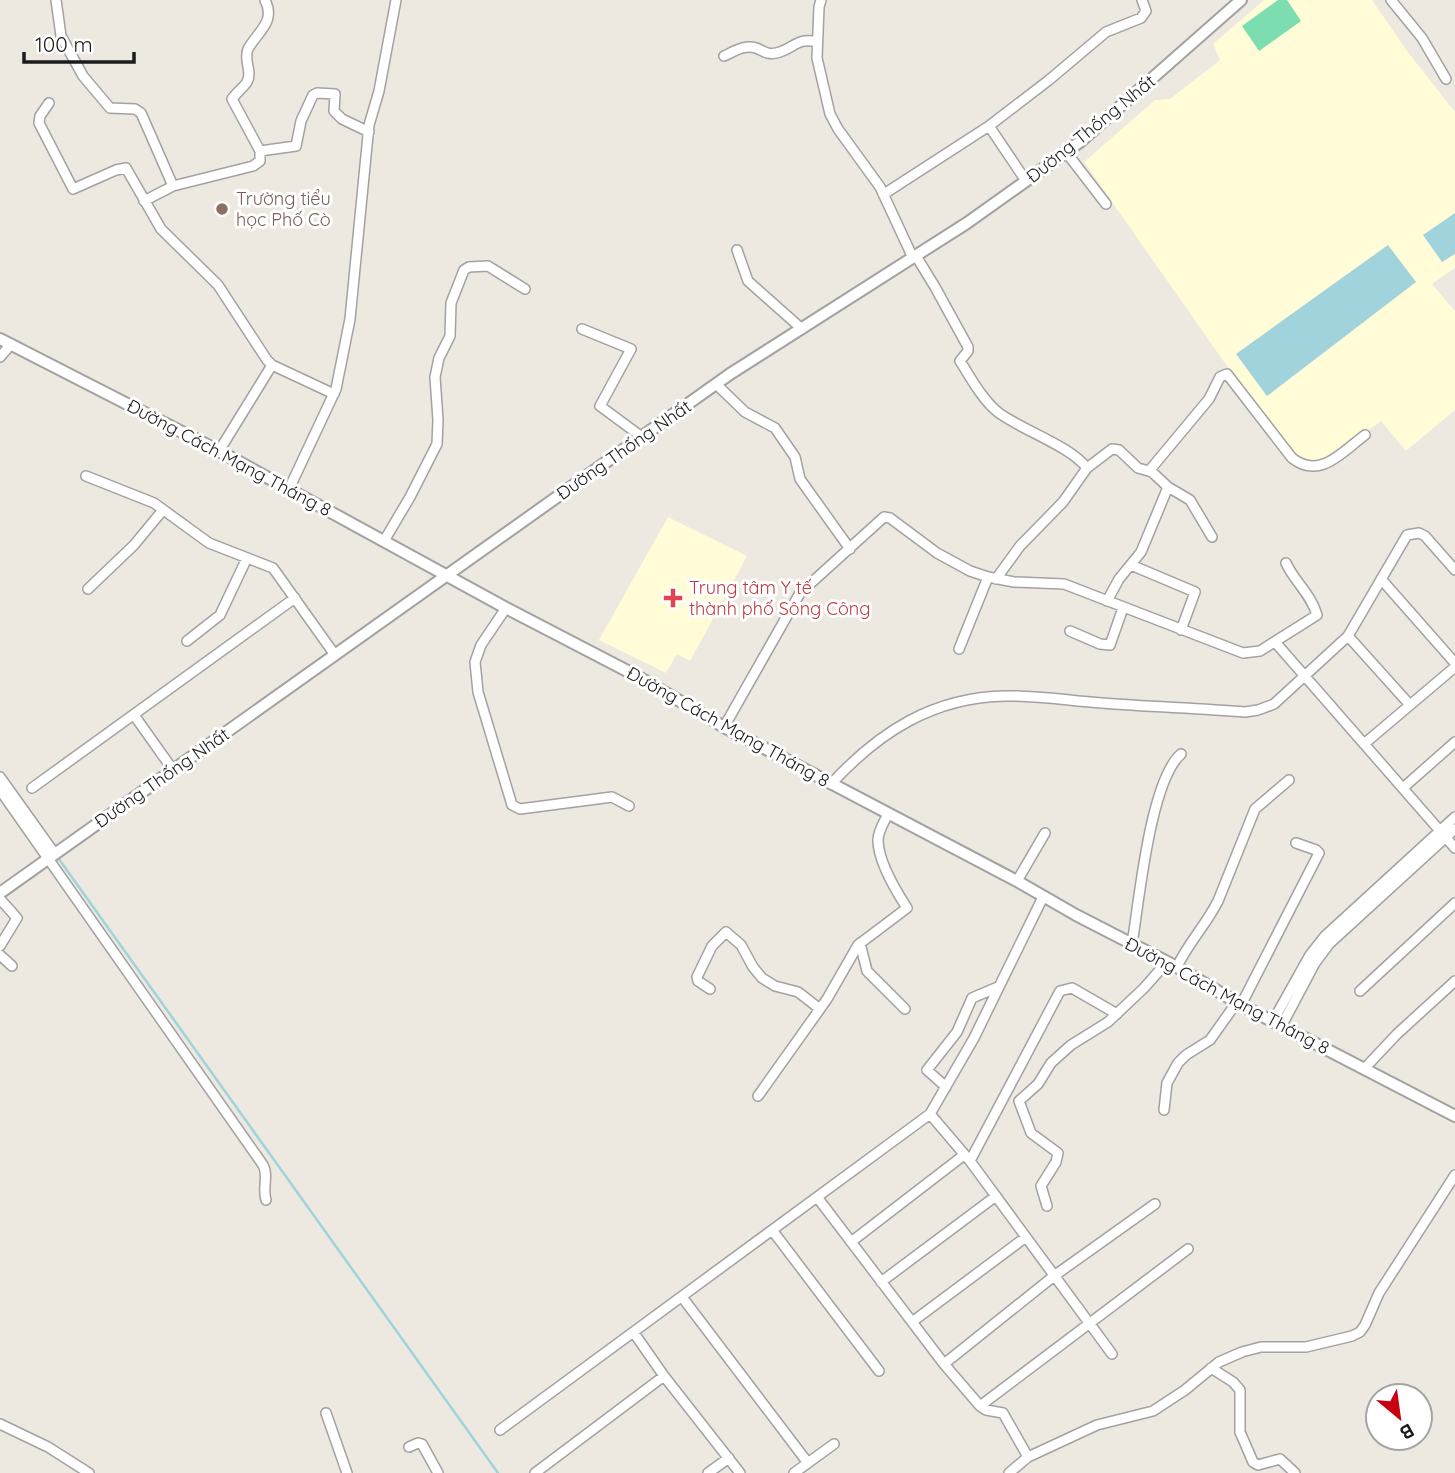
<svg xmlns="http://www.w3.org/2000/svg" width="1455" height="1473" font-family="Quicksand,sans-serif">
  <style>
    .education { fill: #fffcd7 }
    .pitch { fill: #7cdeb0 }
    .water { fill: #a0d3dc }
    .lines { fill: none; stroke-linecap: round; stroke-linejoin: round }
    .stream { stroke: #a0d3dc; stroke-width: 2.5 }
    .minor-casing { stroke: #a2a2a2; stroke-width: 12 }
    .tertiary-casing { stroke: #a2a2a2; stroke-width: 14 }
    .minor { stroke: #fff; stroke-width: 9 }
    .tertiary { stroke: #fff; stroke-width: 10 }
    .education-dot { fill: #8d6e63; stroke: #fff; stroke-width: 2.5 }
    .health-dot { fill: #e0444e; stroke: #fff; stroke-width: 2.5 }
    .labels { text-anchor: middle; stroke-width: 6; stroke-linejoin: round; paint-order: stroke }
    .street-label { font-size: 18px; fill: #1b1b1b; stroke: #fff }
    .education-label { font-size: 18px; fill: #785e54; stroke: #fff; text-anchor: start }
    .health-label { font-size: 18px; fill: #be3a42; stroke: #fff; text-anchor: start }
  </style>
  <rect width="100%" height="100%" fill="#ede8e0"/>
  <path class="education" d="M 1264,0 L 1372,0 L 1407,51 L 1455,112 L 1455,268 L 1432,284 L 1455,311 L 1455,410 L 1406,451 L 1381,421 L 1326,462 L 1315,465 L 1296,458 L 1222,359 L 1084,162 L 1155,100 L 1170,99 L 1220,60 L 1213,44 Z
    M 668,517 L 747,556 L 690,661 L 677,654 L 666,673 L 599,640 Z"/>
  <path class="pitch" d="M 1278,0 L 1287,0 L 1301,21 L 1259,51 L 1242,26 Z"/>
  <path class="water" d="M 1455,213 L 1455,254 L 1442,262 L 1423,235 Z
    M 1388,245 L 1416,282 L 1267,396 L 1236,354 Z"/>
  <g class="lines">
    <path class="stream" d="M 56,855 L 498,1473"/>
    <g class="minor-casing">
      <path id="minor" d="M 56,0 L 61,36 L 83,76 L 110,108 L 135,109 L 141,113 L 173,186
        M 821,0 L 819,7 L 817,58 L 830,114 L 838,129 L 880,187 L 913,258
        M 1391,0 L 1422,38 L 1446,79
        M 724,56 C 733,52 745,44 756,48 C 764,51 767,55 776,53 C 794,49 796,37 817,42
        M 49,103 L 40,116 L 39,123 L 73,189 L 116,170 L 126,168 L 161,229 L 218,285 L 267,360 L 272,365 L 334,394
        M 989,126 L 1026,181
        M 260,151 L 296,146 L 301,121 L 313,95 L 317,93 L 335,94 L 334,111 L 342,119 L 369,132
        M 1066,152 L 1106,204
        M 884,194 L 989,126 L 1049,80 L 1106,32 L 1141,18 L 1146,11 L 1142,0
        M 144,201 L 173,186 L 253,166 L 260,161 L 260,151 L 232,99 C 236,93 243,88 247,82 C 253,72 243,60 248,49 C 258,31 276,22 265,0
        M 737,250 L 748,281 L 802,329
        M 916,256 L 935,287 L 968,347 L 968,351 L 960,361 C 971,378 983,401 999,413 C 1024,431 1070,446 1087,468
        M 582,329 L 631,349 L 600,406 L 642,437
        M 0,357 L 11,344
        M 716,384 L 745,412 L 775,428 L 795,457 L 800,479 L 850,549
        M 219,451 L 272,365
        M 1149,471 L 1209,399 L 1220,377 L 1227,374 L 1292,458 C 1320,480 1342,452 1365,435
        M 86,476 L 154,503 L 209,543 L 273,568 L 335,655
        M 289,489 L 336,389 L 350,319 L 369,125 L 379,91 L 396,0
        M 384,541 L 410,497 L 437,444 L 438,420 L 435,377 L 439,358 L 450,336 L 451,303 L 464,270 L 469,267 L 488,266 L 525,289
        M 1131,565 L 1195,592 L 1181,630
        M 996,579 L 1020,546 L 1063,502 L 1087,468 L 1112,449 L 1119,450 L 1138,468 L 1152,472 L 1168,487 L 1190,500 L 1212,537
        M 1381,579 L 1455,663
        M 88,589 L 134,545 L 163,510
        M 1107,601 L 1119,579 L 1141,552 L 1168,487
        M 506,608 L 481,645 L 475,662 L 478,692 L 512,805 L 520,809 L 612,797 L 629,806
        M 1070,631 L 1100,644 L 1110,645 L 1123,608
        M 1348,636 L 1410,705
        M 187,641 L 220,615 L 247,558
        M 1275,642 L 1455,848
        M 959,649 L 988,577
        M 134,715 L 173,770
        M 724,727 L 800,593 L 884,517 L 890,518 L 937,553 L 970,571 L 988,577 L 1014,582 L 1064,584 L 1243,653 L 1260,651 L 1317,615 C 1311,594 1294,581 1286,563
        M 1364,744 L 1455,667
        M 0,777 L 55,854
        M 831,784 C 879,732 933,697 1006,696 C 1038,695 1070,701 1102,703 C 1150,707 1198,708 1245,712 L 1258,710 L 1274,704 L 1348,636 L 1407,535 L 1419,533 L 1425,536 L 1455,570
        M 32,788 L 295,598
        M 1403,788 L 1455,742
        M 0,790 L 263,1165 C 269,1176 262,1187 266,1200
        M 1017,881 L 1045,833
        M 0,899 L 17,918 L 0,946
        M 860,943 L 867,971 L 905,1009
        M 1132,944 C 1139,902 1150,781 1181,754
        M 0,955 L 12,966
        M 1177,967 C 1188,943 1206,925 1218,901 L 1255,809 L 1289,780
        M 710,989 L 698,981 L 697,977 L 712,946 L 726,932 L 741,945 L 753,967 L 762,978 L 775,986 L 798,992 L 820,1009
        M 1360,991 L 1455,903
        M 1241,1005 L 1319,853 L 1316,850 L 1296,843
        M 1273,1021 L 1310,955 L 1325,936 L 1455,817
        M 1282,1025 L 1315,963 L 1329,944 L 1455,829
        M 1364,1069 L 1397,1034 L 1455,981
        M 946,1087 L 927,1070 L 957,1032 L 972,998 L 998,987
        M 758,1096 L 827,999 L 858,945 L 907,908 C 896,891 878,861 878,840 C 878,831 884,822 888,814
        M 1164,1110 L 1167,1083 L 1178,1063 L 1186,1055 L 1210,1040 L 1237,1002
        M 930,1114 L 970,1161 L 1112,1354
        M 970,1161 L 1060,991 L 1072,988 L 1117,1014
        M 817,1197 L 944,1364 L 980,1406 L 986,1410 L 1003,1413 L 1028,1457
        M 1047,1206 L 1041,1186 L 1056,1162 L 1058,1153 L 1031,1133 L 1019,1101 L 1038,1084 L 1051,1063 L 1071,1045 L 1108,1022 L 1144,988 L 1167,962
        M 772,1230 L 879,1371
        M 851,1242 L 964,1155
        M 881,1282 L 996,1196
        M 682,1297 L 808,1463
        M 912,1322 L 1026,1237
        M 634,1333 L 664,1376 L 740,1473
        M 944,1364 L 1054,1276 L 1155,1204
        M 1211,1368 L 1233,1382 L 1240,1390 L 1240,1432 L 1253,1462 L 1258,1465 L 1280,1459 L 1295,1473
        M 980,1406 L 1188,1249
        M 326,1413 L 347,1473
        M 0,1424 L 48,1447 L 89,1473
        M 500,1430 L 930,1114 L 974,1038 L 1043,897
        M 409,1447 L 418,1443 L 422,1444 L 438,1473
        M 535,1473 L 664,1376
        M 708,1473 L 729,1458
        M 794,1473 L 834,1444
        M 1009,1473 L 1028,1457 L 1097,1425 L 1153,1411 L 1185,1390 L 1219,1362 L 1242,1352 L 1261,1347 L 1306,1347 L 1352,1336 L 1360,1332 L 1365,1325 L 1379,1293 L 1455,1175"/>
    </g>
    <g class="tertiary-casing">
      <path id="tertiary" d="M 0,339 L 219,451 L 506,608 L 637,676 L 724,727 L 1017,881 L 1076,915 L 1177,967 L 1241,1005 L 1455,1116
        M 0,893 L 730,374 L 967,223 L 1026,181 L 1081,141 L 1241,0"/>
    </g>
    <use href="#minor" class="minor"/>
    <use href="#tertiary" class="tertiary"/>
  </g>
  <circle class="education-dot" cx="222" cy="209" r="7"/>
  <path class="health-dot" d="M669.5 587.5h7v7h7v7h-7v7h-7v-7h-7v-7h7z"/>
  <g class="labels">
    <g class="street-label">
      <text transform="translate(1091 129) rotate(-39)" y="6">Đường Thống Nhất</text>
      <text transform="translate(624 450) rotate(-35)" y="6">Đường Thống Nhất</text>
      <text transform="translate(229 458) rotate(28)" y="6">Đường Cách Mạng Tháng 8</text>
      <text transform="translate(728 727) rotate(29)" y="6">Đường Cách Mạng Tháng 8</text>
      <text transform="translate(162 778) rotate(-35)" y="6">Đường Thống Nhất</text>
      <text transform="translate(1227 996) rotate(28)" y="6">Đường Cách Mạng Tháng 8</text>
    </g>
    <g class="education-label">
      <text x="236" y="205">Trường tiểu<tspan x="236" dy="21">học Phố Cò</tspan></text>
    </g>
    <g class="health-label">
      <text x="689" y="594">Trung tâm Y tế<tspan x="689" dy="21">thành phố Sông Công</tspan></text>
    </g>
  </g>
  <g transform="translate(1399 1417) rotate(151)"><circle r="33" fill="#ffffff" stroke="#a4a4a4" stroke-width="2"/>
  <path d="M0-5L12 26L0 18L-12 26Z" fill="#c60010"/>
  <text y="-10" font-size="19" font-weight="bold" text-anchor="middle" fill="#1b1b1b">B</text>
  </g>
  <path d="M24 52v10h110v-10" fill="none" stroke="#1b1b1b" stroke-width="3.5"/>
  <text x="35" y="52" font-size="21" fill="#1b1b1b" stroke="#ffffff" stroke-width="5" paint-order="stroke">100 m</text>
</svg>
